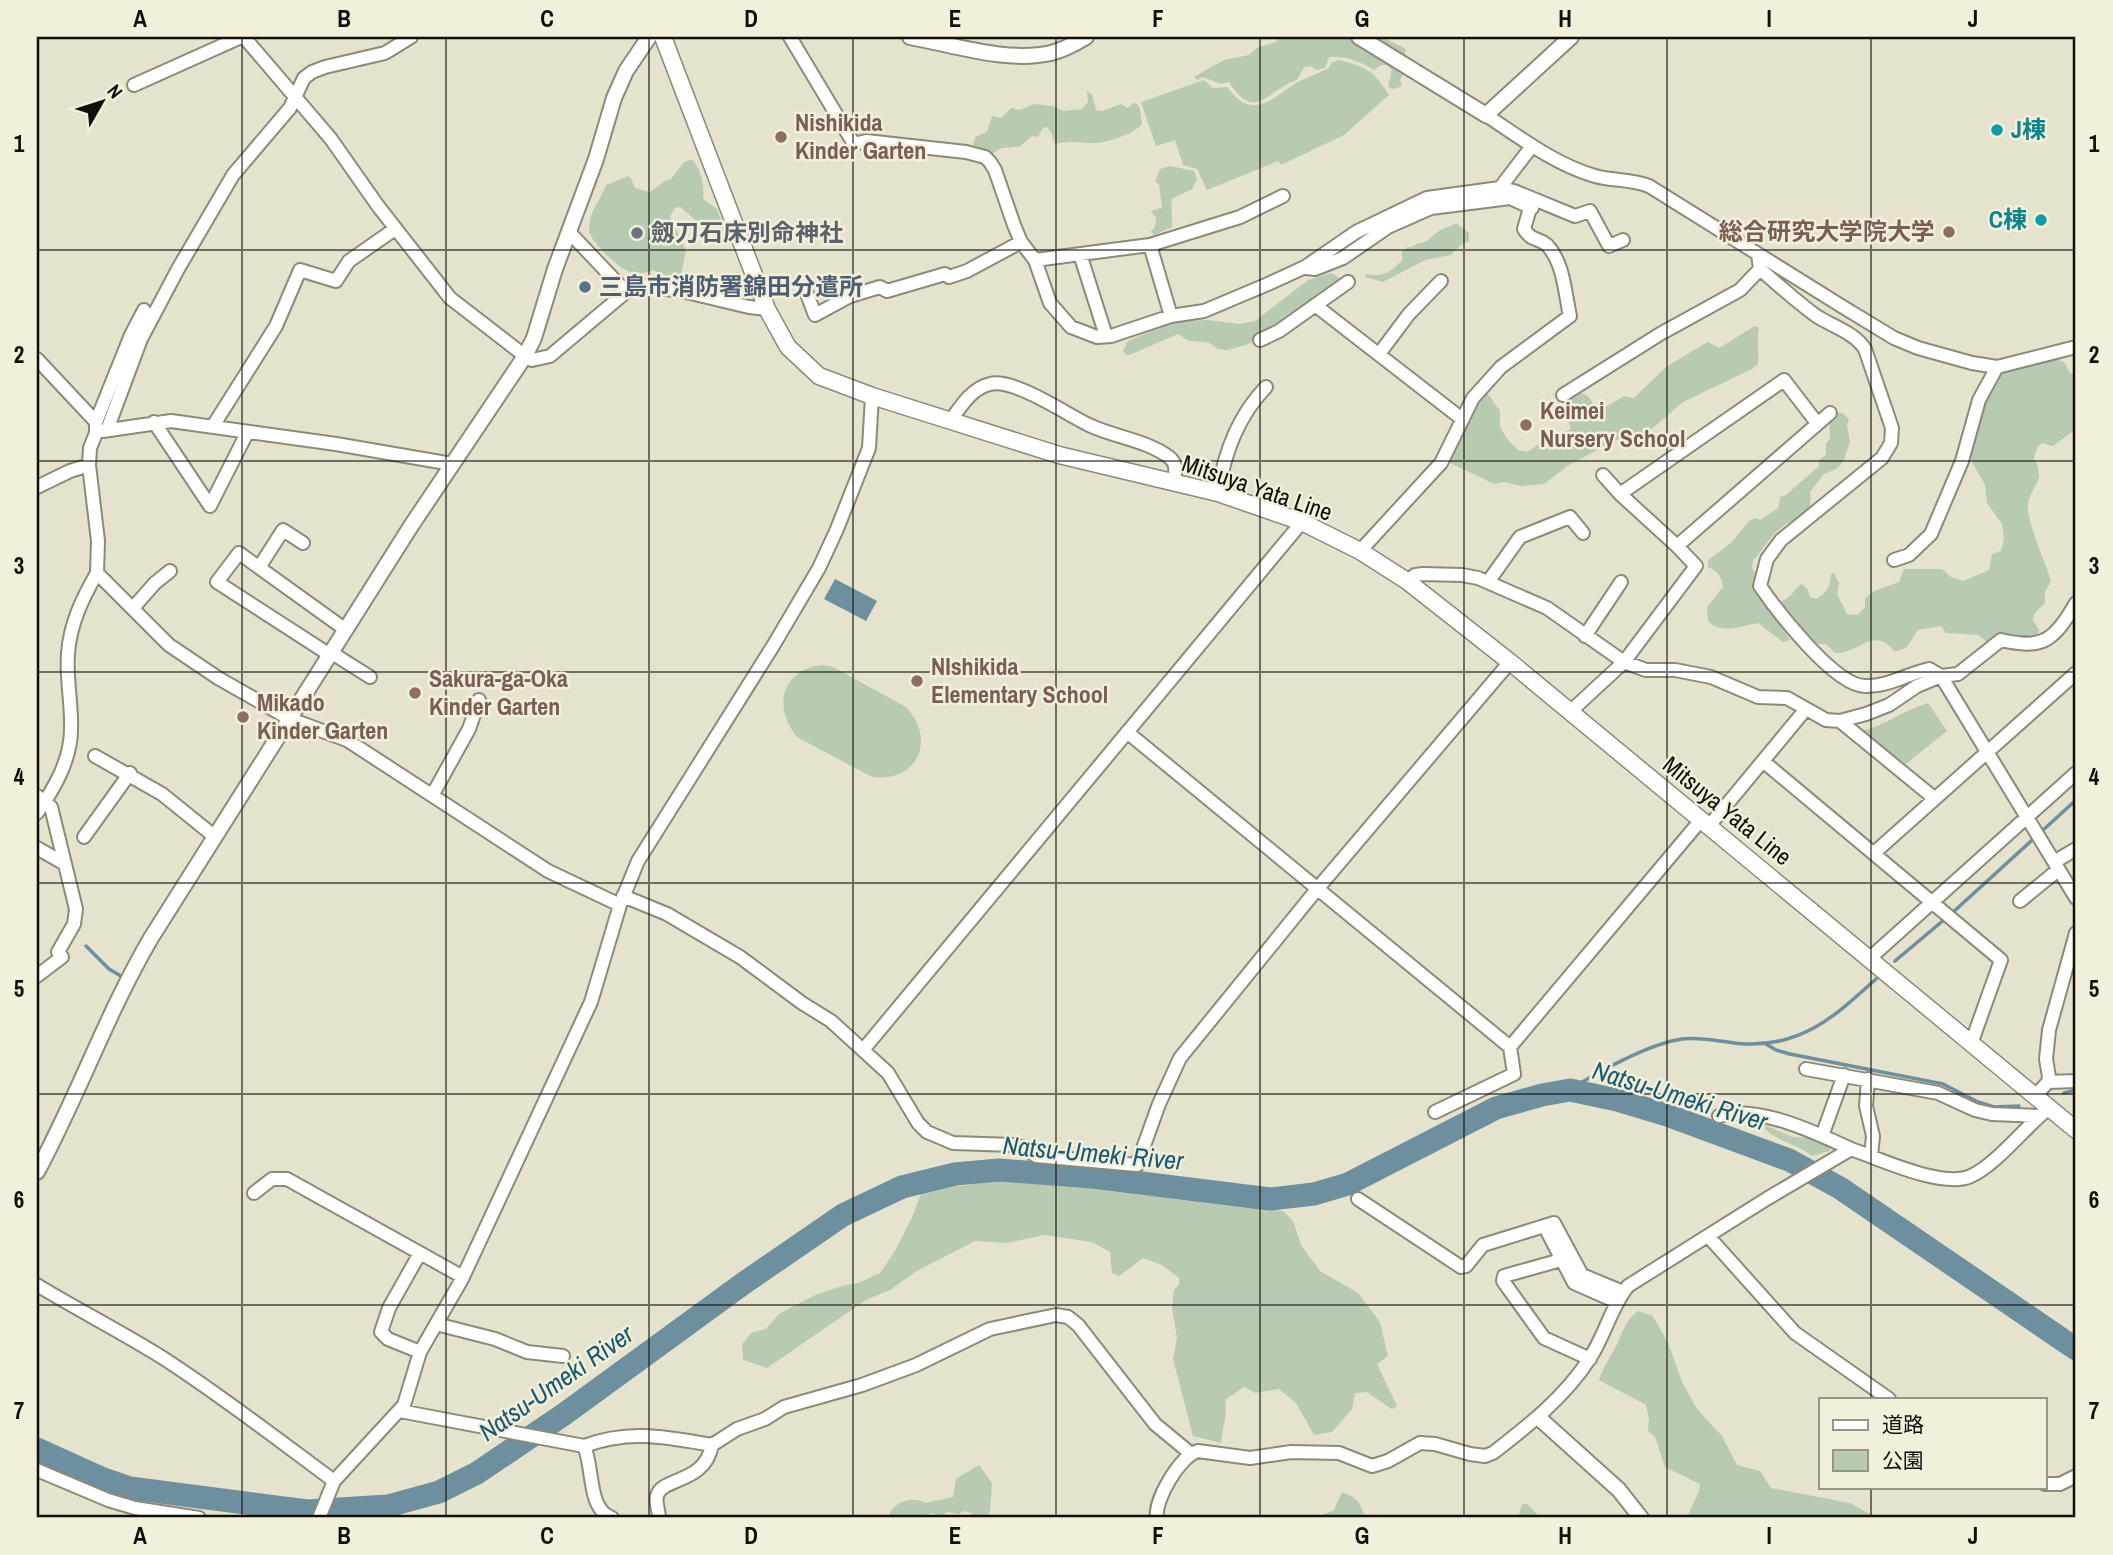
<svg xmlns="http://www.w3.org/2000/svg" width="2113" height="1555" font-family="'Archivo Narrow','Noto Sans JP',sans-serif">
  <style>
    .green { fill: #b8cbb2 }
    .water { fill: #6e8f9e }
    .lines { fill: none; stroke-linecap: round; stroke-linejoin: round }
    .stream { stroke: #6e8f9e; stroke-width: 3.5 }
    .river { stroke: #6e8f9e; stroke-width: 23 }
    .minor-casing { stroke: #8d8a78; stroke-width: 16 }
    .tertiary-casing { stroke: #8d8a78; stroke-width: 18 }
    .secondary-casing { stroke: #8d8a78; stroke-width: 19 }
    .minor { stroke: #fff; stroke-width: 12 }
    .tertiary { stroke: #fff; stroke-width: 14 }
    .secondary { stroke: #fff; stroke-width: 16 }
    .grid { fill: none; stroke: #110f09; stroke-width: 2; stroke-opacity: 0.55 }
    .culture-dot { fill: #0f9aa8; stroke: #f2efdb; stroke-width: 2.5 }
    .education-dot { fill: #8d6e63; stroke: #f2efdb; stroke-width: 2.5 }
    .worship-dot { fill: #6b7280; stroke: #f2efdb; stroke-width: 2.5 }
    .service-dot { fill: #5c6f8a; stroke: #f2efdb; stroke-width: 2.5 }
    .labels { text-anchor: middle; stroke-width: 5; stroke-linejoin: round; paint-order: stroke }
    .education-label { font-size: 24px; font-weight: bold; fill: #785e54; stroke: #f2efdb; text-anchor: start }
    .culture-label { font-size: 24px; font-weight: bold; fill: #0d838f; stroke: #f2efdb; text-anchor: start }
    .worship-label { font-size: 24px; font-weight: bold; fill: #5b616d; stroke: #f2efdb; text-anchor: start }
    .service-label { font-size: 24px; font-weight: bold; fill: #4e5e75; stroke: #f2efdb; text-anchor: start }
    .street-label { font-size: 24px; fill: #110f09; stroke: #f2efdb }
    .water-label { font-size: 26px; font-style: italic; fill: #1a5971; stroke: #f2efdb }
    .neatline { fill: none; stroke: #110f09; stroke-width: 2.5 }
    .grid-label { font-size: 23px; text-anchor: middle; font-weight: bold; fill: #110f09 }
  </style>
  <rect width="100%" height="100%" fill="#e5e2ce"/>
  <path class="green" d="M 1280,37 L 1384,37 C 1391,44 1399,43 1406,50 L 1401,68 L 1404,73 L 1400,80 L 1402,86 L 1394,89 L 1388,87 L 1392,70 L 1387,65 L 1381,65 L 1374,70 C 1363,62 1342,55 1329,57 L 1325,68 L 1317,70 L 1310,66 L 1304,67 L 1297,80 C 1268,89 1255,124 1229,82 L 1221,84 L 1203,77 L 1197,80 L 1194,77 L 1224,60 L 1249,55 L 1257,48 L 1275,42 Z
    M 1339,60 C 1367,67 1374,71 1389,95 L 1344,135 L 1281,165 L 1278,161 L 1207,190 L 1197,169 L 1183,165 L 1175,140 L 1156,146 L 1141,102 L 1204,80 L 1213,88 L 1227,87 C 1251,119 1267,103 1293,85 C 1304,78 1317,74 1329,68 L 1331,63 Z
    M 1087,91 L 1092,94 L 1096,110 L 1102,111 L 1121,104 L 1128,108 L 1133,103 L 1137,104 L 1140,109 L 1142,124 C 1136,133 1106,143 1095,143 C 1081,143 1069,140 1055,144 L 1051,132 L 1047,127 L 1043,128 L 1038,137 L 1032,136 L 1019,147 L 1001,148 L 992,154 L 978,151 L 973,145 L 975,137 L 987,132 L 992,116 L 1001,118 L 1011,108 L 1020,110 L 1034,104 L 1053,106 L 1063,111 L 1082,109 L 1088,102 Z
    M 689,160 L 693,160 C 701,171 705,186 703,199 L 717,209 L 724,228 L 724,238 C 707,235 695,218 680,207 L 675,208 L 670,216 L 686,251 L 681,274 L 673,283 L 668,282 L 654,270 C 646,273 642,274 633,273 C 622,272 589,241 589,230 C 588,213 601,200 606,185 L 628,176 L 631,178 L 635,188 L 650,192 L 665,181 L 671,179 L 683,163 Z
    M 1170,166 L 1194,171 L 1197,179 L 1192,189 L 1172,199 C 1170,209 1173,217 1172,227 L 1154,235 L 1151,231 L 1155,227 L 1156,218 L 1151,211 L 1162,208 L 1159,184 L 1155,182 L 1160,169 Z
    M 1456,223 L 1469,233 L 1469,241 L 1460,246 L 1451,255 L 1425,260 L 1383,282 L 1365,277 L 1367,274 C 1382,278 1393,271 1402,260 L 1402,251 L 1408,247 L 1412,247 L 1418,243 C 1430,243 1430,236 1439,231 C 1445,227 1450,227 1456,223 Z
    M 1331,273 L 1340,278 L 1341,283 L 1294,316 L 1258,336 L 1249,344 L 1228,350 L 1218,349 L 1208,342 L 1189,341 L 1178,334 L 1127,356 L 1123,351 L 1128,341 L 1162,326 L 1188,321 L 1207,320 L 1240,324 L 1255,321 L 1308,280 Z
    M 1755,326 L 1759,328 C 1756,340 1759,352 1758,364 L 1752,369 L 1683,402 L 1653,428 L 1641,434 L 1614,441 L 1569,465 L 1544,484 L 1522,486 L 1504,482 L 1494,484 L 1448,462 L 1449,456 L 1468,414 L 1486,391 L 1500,411 L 1500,427 L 1508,440 L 1518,450 L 1527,452 L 1550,437 L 1571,429 L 1565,411 L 1564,399 L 1577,391 L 1588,396 L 1598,411 L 1601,410 L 1624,396 L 1634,398 L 1667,366 L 1708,342 L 1719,348 Z
    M 2052,358 L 2064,362 L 2070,373 L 2076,374 L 2076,429 L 2053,446 L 2042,443 L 2037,448 L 2034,458 C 2047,484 2030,485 2028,505 C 2026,519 2046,564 2051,581 L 2045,592 L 2045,603 L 2034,614 L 2033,620 L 2039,630 L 2036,637 L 2002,644 L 1987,642 L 1978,635 L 1946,633 L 1941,626 L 1918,630 L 1907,647 L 1895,652 C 1873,624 1859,655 1835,653 L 1826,644 C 1825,644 1815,644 1814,643 C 1805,640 1784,611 1782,601 C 1793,597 1793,589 1802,584 L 1808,590 L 1810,597 L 1816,599 C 1827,593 1830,587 1831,574 L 1834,573 L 1839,583 L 1837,594 L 1847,614 L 1858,615 L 1865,607 L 1865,599 L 1874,591 L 1899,582 L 1904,569 L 1942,569 L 1951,577 L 1964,581 L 1989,570 L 1992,554 L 2001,551 L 2004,539 L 2002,524 L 1987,503 L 1985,485 L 1972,462 L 1970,452 L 1977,432 L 1984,400 L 2002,371 Z
    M 1836,413 L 1843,413 L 1849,420 L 1847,425 L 1850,442 L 1844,460 L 1838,468 L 1824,474 L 1810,492 C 1814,520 1799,514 1782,527 C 1771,534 1762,551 1753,561 L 1752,567 L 1755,574 L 1753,580 L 1766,605 L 1790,640 L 1783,642 L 1758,623 C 1740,626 1722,635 1708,621 L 1707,607 L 1723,587 C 1721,576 1718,571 1708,567 L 1708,560 L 1731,543 L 1749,521 L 1755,518 L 1760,520 L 1778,508 L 1780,497 L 1786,495 L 1819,466 L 1819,460 L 1826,455 L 1826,443 L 1830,439 L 1829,419 Z
    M 823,665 L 833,667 L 906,707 C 937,740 917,783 872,777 L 797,737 C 772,707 782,669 823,665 Z
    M 1928,703 L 1947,731 L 1901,768 L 1861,731 C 1885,726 1904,710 1928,703 Z
    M 1765,1125 L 1793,1137 L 1814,1138 L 1830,1149 L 1830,1151 L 1812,1156 C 1798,1144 1778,1142 1765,1129 Z
    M 1017,1176 L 1150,1190 L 1283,1211 L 1293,1221 L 1301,1245 L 1320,1271 L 1358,1293 L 1380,1322 L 1388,1356 L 1377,1364 L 1397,1406 L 1393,1409 L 1390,1408 L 1367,1392 L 1355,1393 L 1352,1409 L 1332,1432 L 1314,1435 L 1296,1403 L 1279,1389 L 1255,1393 L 1244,1387 L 1225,1400 C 1228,1416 1222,1427 1221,1443 L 1193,1436 L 1173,1359 L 1177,1338 L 1172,1308 L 1174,1290 L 1179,1285 L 1179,1278 L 1162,1265 L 1143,1258 L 1119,1276 L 1112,1273 L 1110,1252 L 1092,1242 L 1044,1235 L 1007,1243 L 975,1241 L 915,1272 L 890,1290 L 866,1300 L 767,1368 L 743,1360 L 742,1344 L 751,1333 L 766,1329 L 779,1314 L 815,1295 L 842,1286 L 858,1283 L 880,1273 L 895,1251 L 913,1215 L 921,1193 L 943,1185 L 962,1186 Z
    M 1638,1311 L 1653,1316 L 1668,1343 L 1683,1384 L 1697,1409 L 1722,1436 L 1737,1465 L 1760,1471 L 1771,1488 L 1850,1503 L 1877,1518 L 1688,1518 C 1690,1505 1699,1498 1700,1484 L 1665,1467 L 1655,1437 L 1648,1431 L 1649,1419 L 1646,1405 L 1599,1380 C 1604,1365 1610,1358 1617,1344 C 1624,1330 1625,1321 1638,1311 Z
    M 979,1465 L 992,1483 L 990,1511 L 986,1518 L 974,1518 L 971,1513 L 964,1511 L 959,1514 L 947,1512 L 941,1517 L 932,1513 L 919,1518 L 889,1518 C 890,1503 913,1495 925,1503 L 953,1497 L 956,1479 Z
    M 1342,1492 C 1357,1497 1361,1503 1365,1518 L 1315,1518 L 1334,1510 Z
    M 1522,1504 L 1527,1504 L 1541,1518 L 1518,1518 Z"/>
  <path class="water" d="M 835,579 L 877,601 L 866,621 L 824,599 Z"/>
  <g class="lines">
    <path class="stream" d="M 1951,914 L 2076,800
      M 86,946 L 109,969 L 121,976
      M 1895,961 L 1945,919
      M 1766,1044 L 1776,1050 L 1790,1054 L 1943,1084 L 1978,1102 L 1994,1107 L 2019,1106
      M 1570,1090 C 1595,1073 1651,1043 1682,1039 C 1702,1036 1725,1043 1746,1044 C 1804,1046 1836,1015 1876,979
      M 2064,1093 L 2076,1090"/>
    <path class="river" d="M 37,1449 L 101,1478 L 130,1488 L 307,1511 L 388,1506 L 439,1492 L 477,1473 L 563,1415 L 744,1283 L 843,1215 L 902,1187 L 955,1174 L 999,1170 L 1093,1177 L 1270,1199 L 1314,1194 L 1348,1184 L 1496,1108 L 1542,1095 L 1570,1090 L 1617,1100 L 1667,1115 L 1789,1160 L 1840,1188 L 2076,1349"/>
    <g class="minor-casing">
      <path id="minor" d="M 244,37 L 331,139 L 378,206 L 450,298 L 525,356 L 532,360 L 550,356 L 626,292 L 644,286 L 682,291 L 749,307 L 767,309
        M 790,37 L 854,144 L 866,141 L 966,152 L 985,157 L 990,162 L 995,170 L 1014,225 L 1021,242 L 1035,260 L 1050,303 L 1071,327 L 1097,337 L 1111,336 L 1171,316 L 1204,311 L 1268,284 L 1305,267 L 1356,232 L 1427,198 L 1500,188 L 1514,191 L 1575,216 L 1590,211 L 1609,246 L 1623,240
        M 134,85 L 241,37
        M 1486,115 C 1519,137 1556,165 1595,176 C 1613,181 1632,179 1649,186 L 1843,307 L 1894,338 L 1918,348 L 1972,363 L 1997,367 L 2076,347
        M 1500,188 L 1532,146
        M 569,232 L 626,292
        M 1150,245 L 1171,316
        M 1080,254 L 1106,336
        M 1758,254 L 1760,269 C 1778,285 1796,301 1815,315 C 1831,326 1854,332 1865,349 L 1892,428 L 1891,443 L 1882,458 L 1781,540 L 1767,559 L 1760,586 C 1777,611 1835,686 1865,686 C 1887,687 1907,674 1929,669 L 1941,676 L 2076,898
        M 1035,260 L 1150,245 L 1240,217 L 1283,196
        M 1306,268 L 1315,269 L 1343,258 L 1388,227 L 1431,208 L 1510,198 L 1532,208
        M 807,294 L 815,315 L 850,296 L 880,287 L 887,291 L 945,274 L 949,277 L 967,271 L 1021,242
        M 1315,305 L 1462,419
        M 144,310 L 131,335 L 96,422 L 96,433 L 90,448 L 89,465 L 98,541 L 97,573 L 169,645 L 218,678 L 290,719 L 347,740 L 548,871 L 620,905
        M 1260,340 L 1279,331 L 1348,282
        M 1379,354 L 1409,314 L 1441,281
        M 37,359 L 96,422
        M 1563,395 L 1660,334 L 1740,290 L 1760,269
        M 951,420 C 961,406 972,388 990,384 C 1014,378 1066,414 1089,425 C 1114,437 1146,440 1169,457 C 1178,464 1175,473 1174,482
        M 154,422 L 210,506 L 247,433
        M 213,426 L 276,326 L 300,270 L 336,281 L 349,261 L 395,229
        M 107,430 L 141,339 L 178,269 L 233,175 L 290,108 L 304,78 L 312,72 L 325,67 L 385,53 L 411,37
        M 103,431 L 171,421 L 336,444 L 452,464
        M 1603,475 L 1620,494
        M 37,487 L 70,471 L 89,465
        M 1218,493 C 1224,454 1238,416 1266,387
        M 1677,546 L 1830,413
        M 1360,551 L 1441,463 L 1473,398 L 1501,367 L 1570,316 C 1565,294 1564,263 1547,245 C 1538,237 1532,242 1524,229 L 1530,208
        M 1894,560 L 1909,555 L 1931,534 L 1962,461 L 1979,400 L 1997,367
        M 260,566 L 283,530 L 303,543
        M 1407,581 L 1415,575 L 1423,574 L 1462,575 L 1478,578 L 1547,608 L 1624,662 L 1646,670 L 1675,670 L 1711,677 L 1758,697 L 1787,698 L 1826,720 L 1840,721 L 1866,714 L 1889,705 L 1917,686 L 1941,676 L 1958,674 L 2001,640 C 2044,650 2054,640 2076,603
        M 1488,582 L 1520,537 L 1570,517 L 1583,533
        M 133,608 L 155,583 L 170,571
        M 1585,636 L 1621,582
        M 332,653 L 370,677
        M 330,655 L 217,582 L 239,553 L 346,630
        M 1571,711 L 1624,662 L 1696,566 L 1677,546 L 1620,494 L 1784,380 L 1817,423
        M 1840,721 L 1934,798
        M 1127,732 L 1510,1047
        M 95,756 L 162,794 L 214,836
        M 1764,762 L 2001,960 L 1971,1044
        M 433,794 L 469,729 L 479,700
        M 37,796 L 51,807 L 76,909 L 74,924 L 58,952 L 62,957 L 37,976
        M 37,813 C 54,789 71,760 71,729 C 72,704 66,679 68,654 C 70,624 82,599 97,573
        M 1709,826 L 1806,709
        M 84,837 L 130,773
        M 37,848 L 65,864
        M 1874,853 L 2076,673
        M 2054,862 L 2076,849
        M 623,896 L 667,914 L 740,957 L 802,1003 L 831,1021 L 888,1073 L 918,1123 L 927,1132 L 953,1143 L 1014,1145 L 1025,1148 L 1036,1156 L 1137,1165 L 1159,1104 L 1180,1058 L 1318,888 L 1510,662
        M 2020,901 L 2058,870
        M 1870,958 L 2076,773
        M 863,1050 L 1302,522
        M 1806,1069 L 1938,1093 L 1975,1110 L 1992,1114 L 2038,1116
        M 1868,1079 L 1866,1106 L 1873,1136 L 1871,1156
        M 2048,1082 L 2076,1081
        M 2035,1096 L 2048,1082 L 2049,1077 L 2046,1059 L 2049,1030 L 2076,933
        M 1435,1112 L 1514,1074 L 1510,1047 L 1701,820
        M 1719,1116 C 1756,1104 1817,1133 1851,1149
        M 1822,1136 L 1844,1075
        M 254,1193 L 272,1179 L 287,1179 L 463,1277
        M 1358,1199 L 1461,1267 L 1466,1266 L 1483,1245 L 1554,1223 L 1582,1275 L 1623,1292
        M 1548,1233 L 1574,1283 L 1617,1302
        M 1708,1236 L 1795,1333 L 1889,1399
        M 1561,1260 L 1504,1276 L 1503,1281 L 1544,1338 L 1590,1359
        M 37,1285 C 78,1310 122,1332 163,1358 C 222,1396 277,1439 334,1481
        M 436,1324 L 495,1339 L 527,1352 L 563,1356
        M 420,1352 L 388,1339 L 381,1332 L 389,1308 L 420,1253
        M 400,1411 L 584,1446 C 594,1468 587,1509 612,1518
        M 584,1446 C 629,1429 666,1437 712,1445 L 737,1429 L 765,1419 L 784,1407 L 862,1385 L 916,1365 L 990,1329 L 1056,1315 L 1068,1317 L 1078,1325 L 1155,1424 L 1190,1453
        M 37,1470 L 108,1500 L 135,1508 L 199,1518
        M 2045,1484 L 2060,1484 L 2076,1476
        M 319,1518 L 334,1481 L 404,1405 L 420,1352 L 462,1279 L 591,1002 L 620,905 L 638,861 L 773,646 L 819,568 L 837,529 L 869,448 L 872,396
        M 659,1518 C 659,1511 655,1502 657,1496 C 661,1477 705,1484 712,1445
        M 1157,1518 C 1154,1500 1180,1456 1198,1451 L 1250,1458 L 1291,1452 L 1339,1453 L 1372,1466 L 1388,1461 L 1420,1443 L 1435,1444 L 1470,1454 L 1485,1456 L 1493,1453 C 1529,1425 1565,1397 1590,1358 C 1605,1335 1611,1307 1628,1286 L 1768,1198 L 1851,1149 C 1880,1159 1943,1189 1971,1176 C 1996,1165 2026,1126 2049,1108"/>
    </g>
    <g class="tertiary-casing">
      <path id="tertiary" d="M 910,37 C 955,45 1007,63 1051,53 C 1063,50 1076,43 1086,37
        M 1359,37 L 1486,115 L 1571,37
        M 37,1172 C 78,1096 107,1013 151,938 L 411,526 L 525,356 L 534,338 L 555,269 L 596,159 L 614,98 L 626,71 L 649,37
        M 1539,1418 L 1619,1490 L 1641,1518"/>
    </g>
    <g class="secondary-casing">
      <path id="secondary" d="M 663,37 L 767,309 L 788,347 L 819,376 L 872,396 L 1059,455 L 1218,493 L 1302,522 L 1360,551 L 1407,581 L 1510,662 L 2076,1130"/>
    </g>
    <use href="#minor" class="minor"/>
    <use href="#tertiary" class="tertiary"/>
    <use href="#secondary" class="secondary"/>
  </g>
  <path class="grid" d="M 242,37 L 242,1518M 446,37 L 446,1518M 649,37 L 649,1518M 853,37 L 853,1518M 1056,37 L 1056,1518M 1260,37 L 1260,1518M 1464,37 L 1464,1518M 1667,37 L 1667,1518M 1871,37 L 1871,1399M 37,250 L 2076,250M 37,461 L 2076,461M 37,672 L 2076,672M 37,883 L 2076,883M 37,1094 L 2076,1094M 37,1305 L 2076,1305M 1871,1487 L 1871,1518"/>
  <g class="culture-dot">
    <circle cx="1997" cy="130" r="7"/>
    <circle cx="2041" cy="220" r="7"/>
  </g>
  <g class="education-dot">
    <circle cx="781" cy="137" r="7"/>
    <circle cx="1949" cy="232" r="7"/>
    <circle cx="1526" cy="425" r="7"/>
    <circle cx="917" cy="681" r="7"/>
    <circle cx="415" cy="693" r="7"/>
    <circle cx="243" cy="717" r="7"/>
  </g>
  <circle class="worship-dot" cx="637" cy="233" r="7"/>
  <circle class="service-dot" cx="585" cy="287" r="7"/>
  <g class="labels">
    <g class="education-label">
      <text x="795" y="131">Nishikida<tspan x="795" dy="28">Kinder Garten</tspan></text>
      <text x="1935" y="240" text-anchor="end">総合研究大学院大学</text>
      <text x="1540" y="419">Keimei<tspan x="1540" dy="28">Nursery School</tspan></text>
      <text x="931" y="675">NIshikida<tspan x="931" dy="28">Elementary School</tspan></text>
      <text x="429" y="687">Sakura-ga-Oka<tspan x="429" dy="28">Kinder Garten</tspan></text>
      <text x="257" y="711">Mikado<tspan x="257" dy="28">Kinder Garten</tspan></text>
    </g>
    <g class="culture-label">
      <text x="2011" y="138">J棟</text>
      <text x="2027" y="228" text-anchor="end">C棟</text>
    </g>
    <g class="worship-label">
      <text x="651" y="241">劔刀石床別命神社</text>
    </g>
    <g class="service-label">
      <text x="599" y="295">三島市消防署錦田分遣所</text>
    </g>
    <g class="street-label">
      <text transform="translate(1257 488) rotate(19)" y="8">Mitsuya Yata Line</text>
      <text transform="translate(1727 811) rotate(39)" y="8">Mitsuya Yata Line</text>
    </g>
    <g class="water-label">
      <text transform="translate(1680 1096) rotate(17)" y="9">Natsu-Umeki River</text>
      <text transform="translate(1093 1153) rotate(5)" y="9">Natsu-Umeki River</text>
      <text transform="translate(556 1383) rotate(-35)" y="9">Natsu-Umeki River</text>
    </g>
  </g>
  <rect width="2113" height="1555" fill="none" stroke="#f2efdb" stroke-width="77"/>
  <rect x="1819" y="1398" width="228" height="91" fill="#f2efdb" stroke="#989587" stroke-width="2"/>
  <rect x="1833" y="1420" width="35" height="10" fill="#ffffff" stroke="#989587" stroke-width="2"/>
  <text x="1882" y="1432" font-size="21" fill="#110f09">道路</text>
  <rect x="1833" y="1450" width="35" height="21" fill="#b8cbb2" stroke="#989587" stroke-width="2"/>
  <text x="1882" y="1468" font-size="21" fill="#110f09">公園</text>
  <g transform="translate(102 102) rotate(51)" stroke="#f2efdb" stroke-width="5" paint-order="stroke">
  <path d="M0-5L12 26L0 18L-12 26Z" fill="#110f09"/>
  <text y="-10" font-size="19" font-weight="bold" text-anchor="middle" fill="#110f09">N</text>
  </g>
  <rect x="38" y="38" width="2036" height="1478" class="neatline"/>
  <g class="grid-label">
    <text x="140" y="27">A</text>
    <text x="344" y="27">B</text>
    <text x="547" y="27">C</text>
    <text x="751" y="27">D</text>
    <text x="955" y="27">E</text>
    <text x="1158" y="27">F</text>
    <text x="1362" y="27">G</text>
    <text x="1565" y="27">H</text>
    <text x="1769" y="27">I</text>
    <text x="1973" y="27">J</text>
    <text x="19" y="152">1</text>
    <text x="2094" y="152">1</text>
    <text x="19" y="363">2</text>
    <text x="2094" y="363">2</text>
    <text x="19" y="574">3</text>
    <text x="2094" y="574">3</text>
    <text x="19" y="785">4</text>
    <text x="2094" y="785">4</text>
    <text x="19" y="997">5</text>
    <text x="2094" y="997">5</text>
    <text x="19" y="1208">6</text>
    <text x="2094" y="1208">6</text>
    <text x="19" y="1419">7</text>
    <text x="2094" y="1419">7</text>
    <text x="140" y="1544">A</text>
    <text x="344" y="1544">B</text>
    <text x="547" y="1544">C</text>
    <text x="751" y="1544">D</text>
    <text x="955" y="1544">E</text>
    <text x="1158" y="1544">F</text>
    <text x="1362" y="1544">G</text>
    <text x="1565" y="1544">H</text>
    <text x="1769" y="1544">I</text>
    <text x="1973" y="1544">J</text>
  </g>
</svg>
